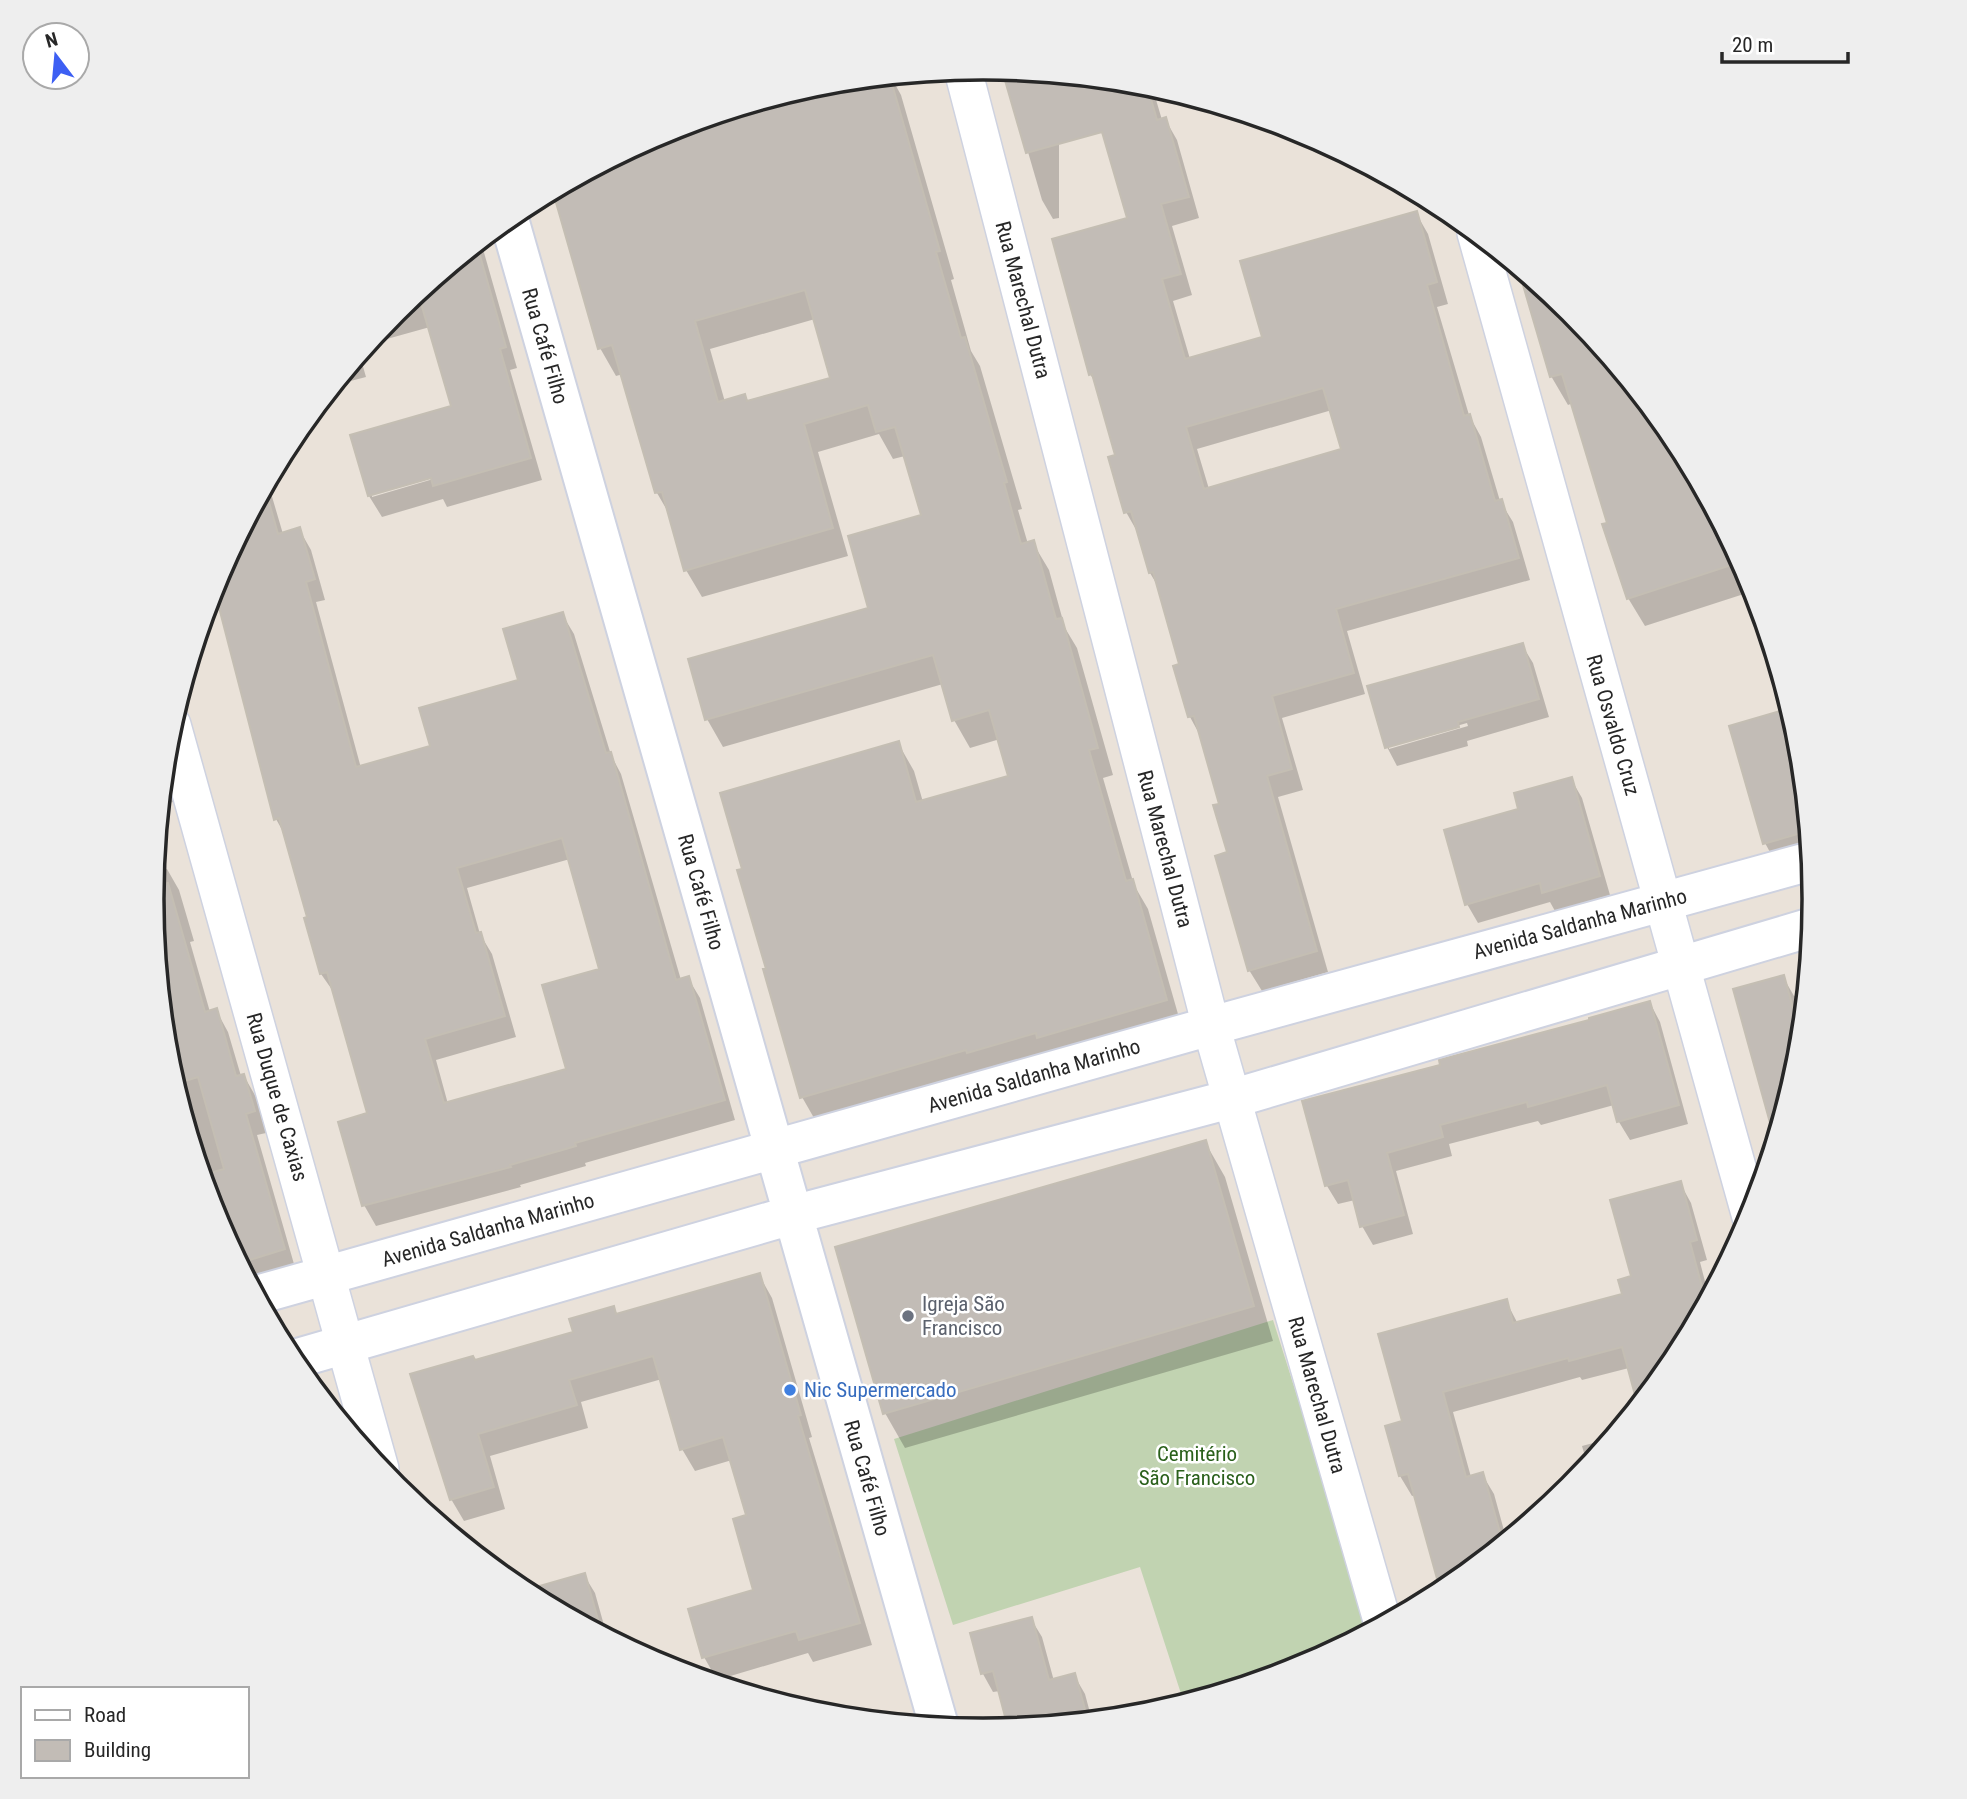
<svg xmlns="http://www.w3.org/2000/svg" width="1967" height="1799" font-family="'Roboto Condensed',sans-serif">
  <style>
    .cemetery { fill: #c1d3b1 }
    .shadow { fill: #0003; fill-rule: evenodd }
    .building { fill: #c2bcb6; stroke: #c4beb3; stroke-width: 2; fill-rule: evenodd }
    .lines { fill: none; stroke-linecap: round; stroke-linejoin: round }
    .minor-casing { stroke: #ced2e0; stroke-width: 40 }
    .tertiary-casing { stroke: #ced2e0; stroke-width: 42 }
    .minor { stroke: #fff; stroke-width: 37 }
    .tertiary { stroke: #fff; stroke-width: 38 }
    .worship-dot { fill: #6b7280; stroke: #fff; stroke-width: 2.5 }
    .shop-dot { fill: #3f7fe0; stroke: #fff; stroke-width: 2.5 }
    .labels { text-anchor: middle; stroke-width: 5; stroke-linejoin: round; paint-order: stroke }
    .street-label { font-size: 21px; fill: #272727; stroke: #fff }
    .worship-label { font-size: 21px; fill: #5b616d; stroke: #fff; text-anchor: start }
    .shop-label { font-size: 21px; fill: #366cbe; stroke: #fff; text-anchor: start }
    .park-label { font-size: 21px; fill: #2a601b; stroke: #fff }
    .rim { fill: none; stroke: #272727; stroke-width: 3.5 }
  </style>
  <rect width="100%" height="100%" fill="#eae2d9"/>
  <path class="cemetery" d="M 1273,1320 L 1371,1630 L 1301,1668 L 1184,1703 L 1140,1567 L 953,1625 L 894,1439 Z"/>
  <path class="shadow" d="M 1004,70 L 1059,76 L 1059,218 L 1053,219 L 1042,200 Z
    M 891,77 L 901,95 L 954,279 L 951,280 L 971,351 L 980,366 L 1022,509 L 1018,510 L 1028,544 L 1033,543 L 1049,570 L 1065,628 L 1077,648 L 1113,775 L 1103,778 L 1134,885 L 1148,909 L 1182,1028 L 818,1125 L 802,1097 L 765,970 L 898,743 L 914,771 L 923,802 L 1010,777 L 1000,739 L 970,748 L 954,720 L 943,684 L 723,747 L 707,719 L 871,609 L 923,516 L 905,456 L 893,459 L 879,434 L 818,452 L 848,556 L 702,597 L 686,570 L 671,517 L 657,493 L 623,374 L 616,376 L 600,348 L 555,191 L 666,131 L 828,84 ZM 815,319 L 832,379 L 748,403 L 744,396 L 725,402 L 710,349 Z
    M 1089,79 L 1152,86 L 1162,120 L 1165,119 L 1177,140 L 1199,218 L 1172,226 L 1192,295 L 1173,301 L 1190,359 L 1264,338 L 1416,213 L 1428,234 L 1448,304 L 1437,307 L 1469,415 L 1481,437 L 1500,501 L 1513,522 L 1530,580 L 1347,631 L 1365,694 L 1282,718 L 1303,790 L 1278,797 L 1328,972 L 1262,991 L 1249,970 L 1221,805 L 1202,739 L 1190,717 L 1176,667 L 1181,666 L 1159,588 L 1150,573 L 1138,533 L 1126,512 L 1117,456 L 1097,385 L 1090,374 L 1129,219 ZM 1332,410 L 1343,451 L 1209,489 L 1197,449 Z
    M 1344,154 L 1365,165 L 1353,170 Z
    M 481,242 L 517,368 L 510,370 L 542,480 L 447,507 L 443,499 L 382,517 L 369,496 L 453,407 L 430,327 L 369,344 L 396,311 ZM 439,474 L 440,477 L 372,497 L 372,493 Z
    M 1519,269 L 1675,438 L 1752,582 L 1758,602 L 1753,603 L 1747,593 L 1645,626 L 1628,598 L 1573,403 L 1568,405 L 1551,376 Z
    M 360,356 L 366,377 L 335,385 Z
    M 268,483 L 283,534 L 299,529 L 311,550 L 325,600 L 316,602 L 361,768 L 432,748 L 520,681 L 562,614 L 574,634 L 611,755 L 621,774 L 681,980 L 688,978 L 700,998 L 735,1120 L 585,1163 L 586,1166 L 520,1185 L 521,1187 L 376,1226 L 364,1205 L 340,1123 L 369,1115 L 335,994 L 321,974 L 306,919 L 309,918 L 286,837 L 276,819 L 214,586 ZM 570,859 L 601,970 L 568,1070 L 448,1104 L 436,1060 L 516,1037 L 492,954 L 480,934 L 467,888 Z
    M 1522,645 L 1533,663 L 1549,717 L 1467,741 L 1468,746 L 1397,766 L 1387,747 L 1370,688 ZM 1467,723 L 1468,726 L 1389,749 L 1389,745 Z
    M 1799,738 L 1811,858 L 1778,867 L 1765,843 Z
    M 165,773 L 173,802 L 162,805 Z
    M 1571,779 L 1582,798 L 1610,895 L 1555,911 L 1550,902 L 1478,923 L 1467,904 Z
    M 157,847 L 164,870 L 167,869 L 179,890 L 194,941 L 190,942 L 210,1012 L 216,1010 L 228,1032 L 241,1076 L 244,1076 L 256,1097 L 266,1133 L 257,1135 L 296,1271 L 251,1284 L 215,1217 L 168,1061 L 152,899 Z
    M 1783,977 L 1794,996 L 1806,993 L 1799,1062 Z
    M 1650,1003 L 1660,1022 L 1688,1124 L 1630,1140 L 1619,1122 L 1614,1105 L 1541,1125 L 1538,1121 L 1449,1144 L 1452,1156 L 1396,1171 L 1413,1234 L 1373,1245 L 1362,1226 L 1355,1200 L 1338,1204 L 1327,1186 L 1304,1102 L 1442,1067 Z
    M 1205,1142 L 1225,1177 L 1273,1341 L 905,1448 L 885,1413 Z
    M 1680,1183 L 1691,1203 L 1707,1260 L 1700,1262 L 1709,1297 L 1674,1362 L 1639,1404 L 1629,1368 L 1582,1380 L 1580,1377 L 1453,1412 L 1471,1477 L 1482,1474 L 1494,1494 L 1505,1534 L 1518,1531 L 1441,1593 L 1436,1576 L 1438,1576 L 1416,1495 L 1412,1496 L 1400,1476 L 1387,1427 L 1404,1422 L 1506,1301 L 1518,1324 L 1624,1295 Z
    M 759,1275 L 772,1298 L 812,1437 L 809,1438 L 872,1645 L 813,1662 L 808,1653 L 717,1680 L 704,1657 L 755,1591 L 748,1516 L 732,1460 L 695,1471 L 682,1449 L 662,1379 L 581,1402 L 588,1428 L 490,1456 L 505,1509 L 464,1521 L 451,1499 L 475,1362 L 575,1333 L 613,1308 L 618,1316 Z
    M 1612,1438 L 1588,1467 L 1582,1446 Z
    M 584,1575 L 595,1593 L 607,1636 L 524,1592 Z
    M 1031,1619 L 1042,1637 L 1054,1681 L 1074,1675 L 1085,1694 L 1092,1720 L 1009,1728 L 1000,1691 L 993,1692 L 983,1674 L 972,1634 Z"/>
  <path class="building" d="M 1002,70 L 1147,85 L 1157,120 L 1166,117 L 1189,197 L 1161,204 L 1181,274 L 1162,279 L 1185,359 L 1262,337 L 1240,261 L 1417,211 L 1437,282 L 1427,285 L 1464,416 L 1470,414 L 1495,501 L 1502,499 L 1519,558 L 1336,609 L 1354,673 L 1272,696 L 1292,769 L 1267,776 L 1317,951 L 1248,971 L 1215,856 L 1227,852 L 1213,805 L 1219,804 L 1194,716 L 1188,717 L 1173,666 L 1179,664 L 1153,572 L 1149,573 L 1131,511 L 1124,513 L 1108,457 L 1115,455 L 1092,374 L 1089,375 L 1052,239 L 1127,218 L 1102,132 L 1026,153 ZM 1323,388 L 1341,449 L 1204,489 L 1186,427 Z
    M 890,77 L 940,251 L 936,252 L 961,338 L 965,337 L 1007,482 L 1004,483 L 1021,544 L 1034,540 L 1056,619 L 1062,618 L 1098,748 L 1089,750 L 1126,881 L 1133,879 L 1167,1000 L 1037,1038 L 1036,1033 L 967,1053 L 966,1050 L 800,1098 L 763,969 L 766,969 L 737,870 L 742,869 L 720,793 L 899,741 L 916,802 L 1008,776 L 989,710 L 952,721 L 933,655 L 705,720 L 688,659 L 868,608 L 848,536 L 921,515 L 895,427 L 876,432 L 868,405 L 804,424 L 833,528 L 684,571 L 662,492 L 655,493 L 612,345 L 598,349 L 553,192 L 666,131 L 822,84 ZM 805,290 L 830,378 L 747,401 L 745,394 L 718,402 L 695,321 Z
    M 477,245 L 506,347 L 500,349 L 531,458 L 433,486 L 431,478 L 368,496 L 350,435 L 451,406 L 418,293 Z
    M 1518,268 L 1572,312 L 1675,438 L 1741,562 L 1627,599 L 1602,524 L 1607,523 L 1562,374 L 1550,377 Z
    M 265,488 L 278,534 L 300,527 L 315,579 L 306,582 L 356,767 L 430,746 L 419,708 L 518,680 L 503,629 L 563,612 L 606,753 L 611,752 L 676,980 L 689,976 L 725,1100 L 575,1143 L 576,1146 L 510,1165 L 511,1167 L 362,1206 L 338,1122 L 367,1113 L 327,972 L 320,974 L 304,918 L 307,917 L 279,818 L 274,820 L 214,588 ZM 562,838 L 599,969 L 542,985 L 566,1069 L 444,1103 L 425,1039 L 505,1016 L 481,932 L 476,933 L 457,868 Z
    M 1523,643 L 1539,699 L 1458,722 L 1459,727 L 1385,748 L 1367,686 Z
    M 1790,708 L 1799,738 L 1808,831 L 1763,844 L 1729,726 Z
    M 1572,777 L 1600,876 L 1542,893 L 1540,883 L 1465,905 L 1444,830 L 1518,809 L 1514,793 Z
    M 168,883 L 205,1012 L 217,1008 L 236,1076 L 244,1074 L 255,1111 L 246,1114 L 285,1249 L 240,1263 L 215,1217 L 203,1175 L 224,1169 L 198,1077 L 175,1084 L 168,1061 L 152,899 L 154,886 Z
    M 1784,975 L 1801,1038 L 1799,1062 L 1775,1141 L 1733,989 Z
    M 1650,1001 L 1679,1105 L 1617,1122 L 1607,1085 L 1528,1107 L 1527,1102 L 1440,1125 L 1443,1137 L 1387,1153 L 1404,1215 L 1360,1227 L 1348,1180 L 1325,1186 L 1302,1101 L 1440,1065 L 1439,1060 L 1589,1020 L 1589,1018 Z
    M 1206,1140 L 1254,1306 L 883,1414 L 835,1247 Z
    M 1681,1181 L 1697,1240 L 1690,1242 L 1706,1302 L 1674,1362 L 1638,1406 L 1622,1347 L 1569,1361 L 1568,1358 L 1443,1392 L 1466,1477 L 1483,1472 L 1503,1543 L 1441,1593 L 1408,1474 L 1399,1476 L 1385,1426 L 1402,1421 L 1378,1334 L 1507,1299 L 1513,1323 L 1622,1294 L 1618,1280 L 1631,1276 L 1610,1200 Z
    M 760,1273 L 801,1415 L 798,1416 L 860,1623 L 799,1640 L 796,1631 L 702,1658 L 688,1609 L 753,1590 L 733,1519 L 746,1515 L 723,1437 L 680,1450 L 653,1356 L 569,1380 L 577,1405 L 478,1434 L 494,1487 L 450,1500 L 410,1374 L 473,1356 L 475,1360 L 573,1332 L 569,1319 L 614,1306 L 616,1314 Z
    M 585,1573 L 602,1634 L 522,1591 Z
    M 1032,1617 L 1049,1680 L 1075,1673 L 1088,1720 L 1008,1728 L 993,1671 L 981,1674 L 970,1633 Z"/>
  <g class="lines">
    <g class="minor-casing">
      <path id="minor" d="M 963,70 L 1211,1026 L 1383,1624
        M 1476,233 L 1751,1217
        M 172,725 L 380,1469"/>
    </g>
    <g class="tertiary-casing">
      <path id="tertiary" d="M 509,219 L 939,1726
        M 257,1295 L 1211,1026 L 1811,861
        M 291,1360 L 792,1215 L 1231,1099 L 1812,927"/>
    </g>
    <use href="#minor" class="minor"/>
    <use href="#tertiary" class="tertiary"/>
  </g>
  <circle class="worship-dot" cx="908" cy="1316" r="7"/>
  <circle class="shop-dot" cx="790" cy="1390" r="7"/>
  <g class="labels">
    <g class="street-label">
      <text transform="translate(1023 300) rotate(75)" y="7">Rua Marechal Dutra</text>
      <text transform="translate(545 346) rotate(74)" y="7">Rua Café Filho</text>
      <text transform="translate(1613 725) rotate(74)" y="7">Rua Osvaldo Cruz</text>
      <text transform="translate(1165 849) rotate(75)" y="7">Rua Marechal Dutra</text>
      <text transform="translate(701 892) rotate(74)" y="7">Rua Café Filho</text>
      <text transform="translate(1580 924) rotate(-15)" y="7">Avenida Saldanha Marinho</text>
      <text transform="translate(1034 1076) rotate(-16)" y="7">Avenida Saldanha Marinho</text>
      <text transform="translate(277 1097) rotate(74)" y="7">Rua Duque de Caxias</text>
      <text transform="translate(488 1230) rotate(-16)" y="7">Avenida Saldanha Marinho</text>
      <text transform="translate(1317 1395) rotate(74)" y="7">Rua Marechal Dutra</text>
      <text transform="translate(867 1478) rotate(74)" y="7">Rua Café Filho</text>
    </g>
    <g class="worship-label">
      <text x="922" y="1311">Igreja São<tspan x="922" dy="24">Francisco</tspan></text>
    </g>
    <g class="shop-label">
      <text x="804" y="1397">Nic Supermercado</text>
    </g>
    <g class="park-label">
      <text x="1197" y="1461">Cemitério<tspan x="1197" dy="24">São Francisco</tspan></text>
    </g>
  </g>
  <path d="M0 0H1967V1799H0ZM164 899a819 819 0 1 1 1638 0a819 819 0 1 1-1638 0Z" fill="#eee" fill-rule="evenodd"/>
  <path class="rim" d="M164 899a819 819 0 1 1 1638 0a819 819 0 1 1-1638 0Z"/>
  <rect x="21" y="1687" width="228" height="91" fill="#ffffff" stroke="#a9a9a9" stroke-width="2"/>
  <rect x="35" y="1710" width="35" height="10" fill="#ffffff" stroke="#a9a9a9" stroke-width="2"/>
  <text x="84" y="1722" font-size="21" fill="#272727">Road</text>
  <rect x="35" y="1740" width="35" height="21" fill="#c2bcb6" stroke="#a9a9a9" stroke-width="2"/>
  <text x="84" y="1757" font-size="21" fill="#272727">Building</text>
  <g transform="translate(56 56) rotate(344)"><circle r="33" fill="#ffffff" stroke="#a9a9a9" stroke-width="2"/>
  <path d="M0-5L12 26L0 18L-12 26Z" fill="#3d5ff3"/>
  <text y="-10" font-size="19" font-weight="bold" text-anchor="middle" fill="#272727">N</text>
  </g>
  <path d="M1722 52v10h126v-10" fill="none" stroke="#272727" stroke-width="3.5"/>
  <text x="1732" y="52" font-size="21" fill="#272727" stroke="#ffffff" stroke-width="5" paint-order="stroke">20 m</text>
</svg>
